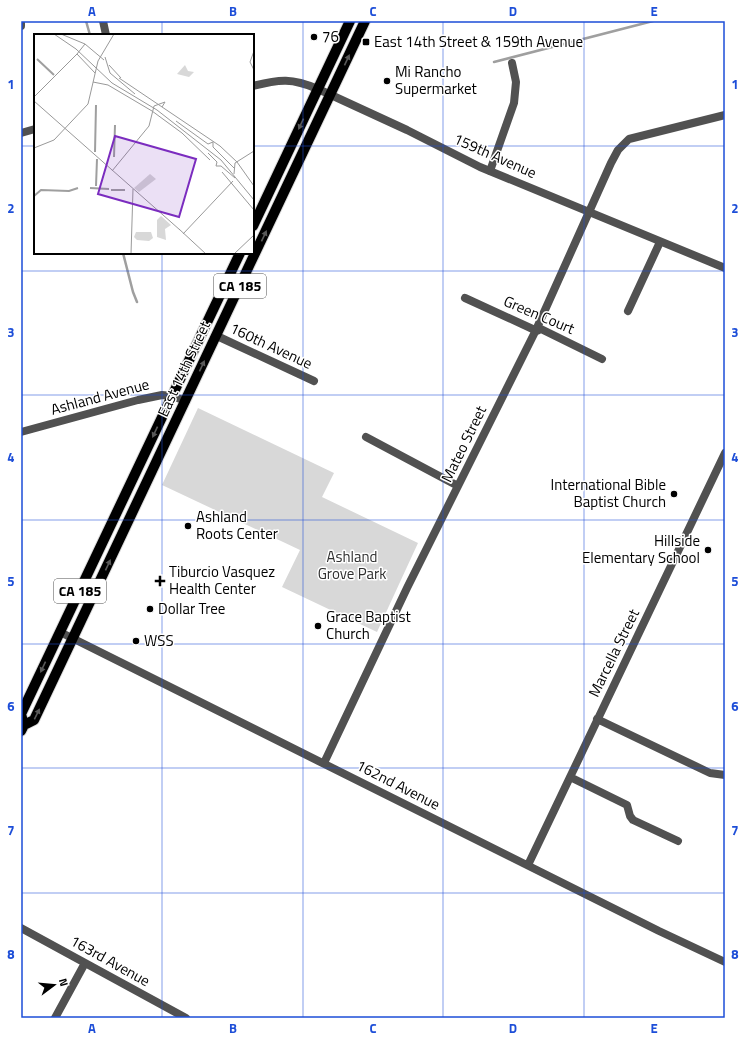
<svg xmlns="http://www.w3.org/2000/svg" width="746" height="1039" font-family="'Titillium Web',sans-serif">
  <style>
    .green { fill: #d8d8d8 }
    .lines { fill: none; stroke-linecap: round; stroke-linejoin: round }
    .stream { stroke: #9f9f9f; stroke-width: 2.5 }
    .primary-casing { stroke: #dbdbdb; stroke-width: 12 }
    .minor { stroke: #515151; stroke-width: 8 }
    .tertiary { stroke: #515151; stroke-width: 8 }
    .primary { stroke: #000; stroke-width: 10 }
    .oneway { fill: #595959 }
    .grid { fill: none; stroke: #1d4ed8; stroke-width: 1; stroke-opacity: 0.55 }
    .poi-dot { fill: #000; stroke: #fff; stroke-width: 1.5 }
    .labels { text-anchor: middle; stroke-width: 3; stroke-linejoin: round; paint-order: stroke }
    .shield { fill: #fff; stroke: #4c4c4c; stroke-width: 1 }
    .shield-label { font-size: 14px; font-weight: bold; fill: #000 }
    .poi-label { font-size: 15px; fill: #000; stroke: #fff; text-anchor: start }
    .street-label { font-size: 15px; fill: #000; stroke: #fff }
    .park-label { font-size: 15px; fill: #2f2f2f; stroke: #fff }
    .inset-river { fill: none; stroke: #9f9f9f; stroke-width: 2 }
    .inset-road { fill: none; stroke: #999; stroke-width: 1 }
    .view { fill: #7b2cbf; fill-opacity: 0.15; stroke: #7b2cbf; stroke-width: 2 }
    .inset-edge { fill: none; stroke: #000; stroke-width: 2 }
    .neatline { fill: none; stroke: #1d4ed8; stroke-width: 1.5 }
    .grid-label { font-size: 13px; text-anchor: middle; font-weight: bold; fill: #1d4ed8 }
  </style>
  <rect width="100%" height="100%" fill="#fff"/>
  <path class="green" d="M 198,408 L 334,473 L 322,497 L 418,543 L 377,632 L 282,587 L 300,550 L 162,485 Z"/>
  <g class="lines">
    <path class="stream" d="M 86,21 L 90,35
      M 494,62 L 653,21
      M 123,253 L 133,292 L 137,302"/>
    <g class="primary-casing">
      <path id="primary" d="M 253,226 L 350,21
        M 24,725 L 21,714 L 240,253
        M 21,731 L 24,725 L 34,720 L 365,21"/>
    </g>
    <path class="minor" d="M 103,21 L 106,35
      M 21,23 L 21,26
      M 253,86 C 280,79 292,78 318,89
      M 21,133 L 35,129
      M 490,171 L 514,103 L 516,82 L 512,63
      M 465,298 L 537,331 L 541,329 L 602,359
      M 628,311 L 660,242
      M 217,336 L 314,381
      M 366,437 L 458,486
      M 60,632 L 659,931 L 725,962
      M 597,719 L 710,773 L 725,775
      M 324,763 L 407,588 L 536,330 L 611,163 L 618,150 L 629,139 L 725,115
      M 570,777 L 627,805 L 630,816 L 633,820 L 678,841
      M 528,865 L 725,453
      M 21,928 L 186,1018
      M 55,1018 L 85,963"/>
    <path class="tertiary" d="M 318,89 L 407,130 L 480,167 L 725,268
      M 21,432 L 138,400 L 162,395 L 172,396 L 186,401"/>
    <use href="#primary" class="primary"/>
  </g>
  <defs><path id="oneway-solid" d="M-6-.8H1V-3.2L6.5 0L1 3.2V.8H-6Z"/></defs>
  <g class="oneway">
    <use href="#oneway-solid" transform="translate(347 60) rotate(-65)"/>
    <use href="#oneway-solid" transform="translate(301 124) rotate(115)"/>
    <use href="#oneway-solid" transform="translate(264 236) rotate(-65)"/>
    <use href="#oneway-solid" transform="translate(202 366) rotate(-65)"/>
    <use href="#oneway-solid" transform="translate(155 432) rotate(115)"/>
    <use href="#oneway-solid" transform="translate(108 565) rotate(-65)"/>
    <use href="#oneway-solid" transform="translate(43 667) rotate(115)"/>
    <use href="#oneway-solid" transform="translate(37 714) rotate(-64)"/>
  </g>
  <path class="grid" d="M 162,21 L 162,35M 303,21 L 303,1018M 443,21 L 443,1018M 584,21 L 584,1018M 21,146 L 35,146M 253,146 L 725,146M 162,253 L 162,1018M 21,271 L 725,271M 21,395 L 725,395M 21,520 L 725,520M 21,644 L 725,644M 21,768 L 725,768M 21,893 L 725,893"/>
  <g class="poi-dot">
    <circle cx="314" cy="37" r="4"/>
    <rect x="362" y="38" width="8" height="8" rx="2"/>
    <circle cx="387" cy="81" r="4"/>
    <circle cx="674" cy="494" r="4"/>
    <circle cx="188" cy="526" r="4"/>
    <circle cx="708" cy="550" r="4"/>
    <path d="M158 575h4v4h4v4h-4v4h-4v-4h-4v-4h4z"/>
    <circle cx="150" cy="609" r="4"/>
    <circle cx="318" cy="626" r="4"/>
    <circle cx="136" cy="641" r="4"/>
  </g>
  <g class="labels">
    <g class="shield">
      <rect x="214" y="274" width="52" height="24" rx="3"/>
      <rect x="54" y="579" width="52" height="24" rx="3"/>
    </g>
    <g class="shield-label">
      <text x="240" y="291">CA 185</text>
      <text x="80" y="596">CA 185</text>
    </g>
    <g class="poi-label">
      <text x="322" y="42">76</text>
      <text x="374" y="47">East 14th Street &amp; 159th Avenue</text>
      <text x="395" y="77">Mi Rancho<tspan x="395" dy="17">Supermarket</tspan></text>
      <text x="666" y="490" text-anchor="end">International Bible<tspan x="666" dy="17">Baptist Church</tspan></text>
      <text x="196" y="522">Ashland<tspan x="196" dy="17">Roots Center</tspan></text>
      <text x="700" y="546" text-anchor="end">Hillside<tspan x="700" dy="17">Elementary School</tspan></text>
      <text x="169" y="577">Tiburcio Vasquez<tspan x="169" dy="17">Health Center</tspan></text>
      <text x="158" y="614">Dollar Tree</text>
      <text x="326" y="622">Grace Baptist<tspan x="326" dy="17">Church</tspan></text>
      <text x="144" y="646">WSS</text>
    </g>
    <g class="street-label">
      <text transform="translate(495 156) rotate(24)" y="5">159th Avenue</text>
      <text transform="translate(539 315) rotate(23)" y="5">Green Court</text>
      <text transform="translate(271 346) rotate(25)" y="5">160th Avenue</text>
      <text transform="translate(184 369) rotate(-65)" y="5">East 14th Street</text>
      <text transform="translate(100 397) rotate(-15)" y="5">Ashland Avenue</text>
      <text transform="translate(464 444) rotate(-64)" y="5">Mateo Street</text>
      <text transform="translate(614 653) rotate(-64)" y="5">Marcella Street</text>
      <text transform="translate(398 785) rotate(27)" y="5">162nd Avenue</text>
      <text transform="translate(110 961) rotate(29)" y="5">163rd Avenue</text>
    </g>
    <g class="park-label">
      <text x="352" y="562">Ashland<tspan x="352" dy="17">Grove Park</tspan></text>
    </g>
  </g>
  <g transform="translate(34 34)">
    <rect width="220" height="220" fill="#fff"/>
    <path d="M 151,31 L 154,37 L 160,38 L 155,43 L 143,40 ZM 116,140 L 122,145 L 105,158 L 100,154 ZM 127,182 L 137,191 L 131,195 L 132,206 L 123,203 L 123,186 ZM 102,198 L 117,198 L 119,204 L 115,207 L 103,206 L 100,203 Z" fill="#d8d8d8"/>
    <path class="inset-river" d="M 3,25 L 20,41M 61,118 L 62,71M 80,123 L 81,91M 62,152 L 63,125M 56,154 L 75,155M 77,156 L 91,156M 0,162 L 7,156 L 35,157 L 44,154"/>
    <path class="inset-road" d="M 20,0 L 42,15 L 78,49 L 123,76 L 187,126 L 220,166M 27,0 L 51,10M 220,17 L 216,28 L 220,36M 71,23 L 76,39 L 101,60M 75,31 L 87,44M 61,39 L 43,20 L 51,10 L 70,26M 85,44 L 186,112 L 203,128 L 220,152M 59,48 L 74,51 L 118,77 L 148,99 L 176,126M 0,63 L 43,20M 0,67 L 146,196M 142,87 L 174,110 L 179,108 L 179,113 L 200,134M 0,114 L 20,106 L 54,70 L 64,27 L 80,0M 174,119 L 183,128 L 182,132 L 187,132 L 201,144M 78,137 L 115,92 L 120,72 L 131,68 L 128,73M 188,138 L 220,176M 200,140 L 201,129 L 220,117M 145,195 L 172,220M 149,200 L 199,147M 97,220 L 99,155M 200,220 L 220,201"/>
    <path class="view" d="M 81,102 L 162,125 L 145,183 L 64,160 Z"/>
    <rect width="220" height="220" class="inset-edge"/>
  </g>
  <rect width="746" height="1039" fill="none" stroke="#ffffff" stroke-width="44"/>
  <g transform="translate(54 985) rotate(74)" stroke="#ffffff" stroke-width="3" paint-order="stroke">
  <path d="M0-3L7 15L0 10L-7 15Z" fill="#000000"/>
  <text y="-6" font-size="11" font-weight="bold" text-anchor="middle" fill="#000000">N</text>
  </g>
  <rect x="22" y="22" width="702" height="995" class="neatline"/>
  <g class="grid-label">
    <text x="92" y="16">A</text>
    <text x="233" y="16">B</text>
    <text x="373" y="16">C</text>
    <text x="513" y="16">D</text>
    <text x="654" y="16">E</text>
    <text x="11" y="89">1</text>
    <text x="735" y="89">1</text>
    <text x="11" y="213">2</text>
    <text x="735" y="213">2</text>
    <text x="11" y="337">3</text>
    <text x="735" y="337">3</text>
    <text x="11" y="462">4</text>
    <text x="735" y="462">4</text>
    <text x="11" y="586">5</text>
    <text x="735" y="586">5</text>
    <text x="11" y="711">6</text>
    <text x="735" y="711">6</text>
    <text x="11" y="835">7</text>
    <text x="735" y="835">7</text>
    <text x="11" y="959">8</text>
    <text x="735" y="959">8</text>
    <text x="92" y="1033">A</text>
    <text x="233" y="1033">B</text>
    <text x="373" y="1033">C</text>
    <text x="513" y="1033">D</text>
    <text x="654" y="1033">E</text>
  </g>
</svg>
